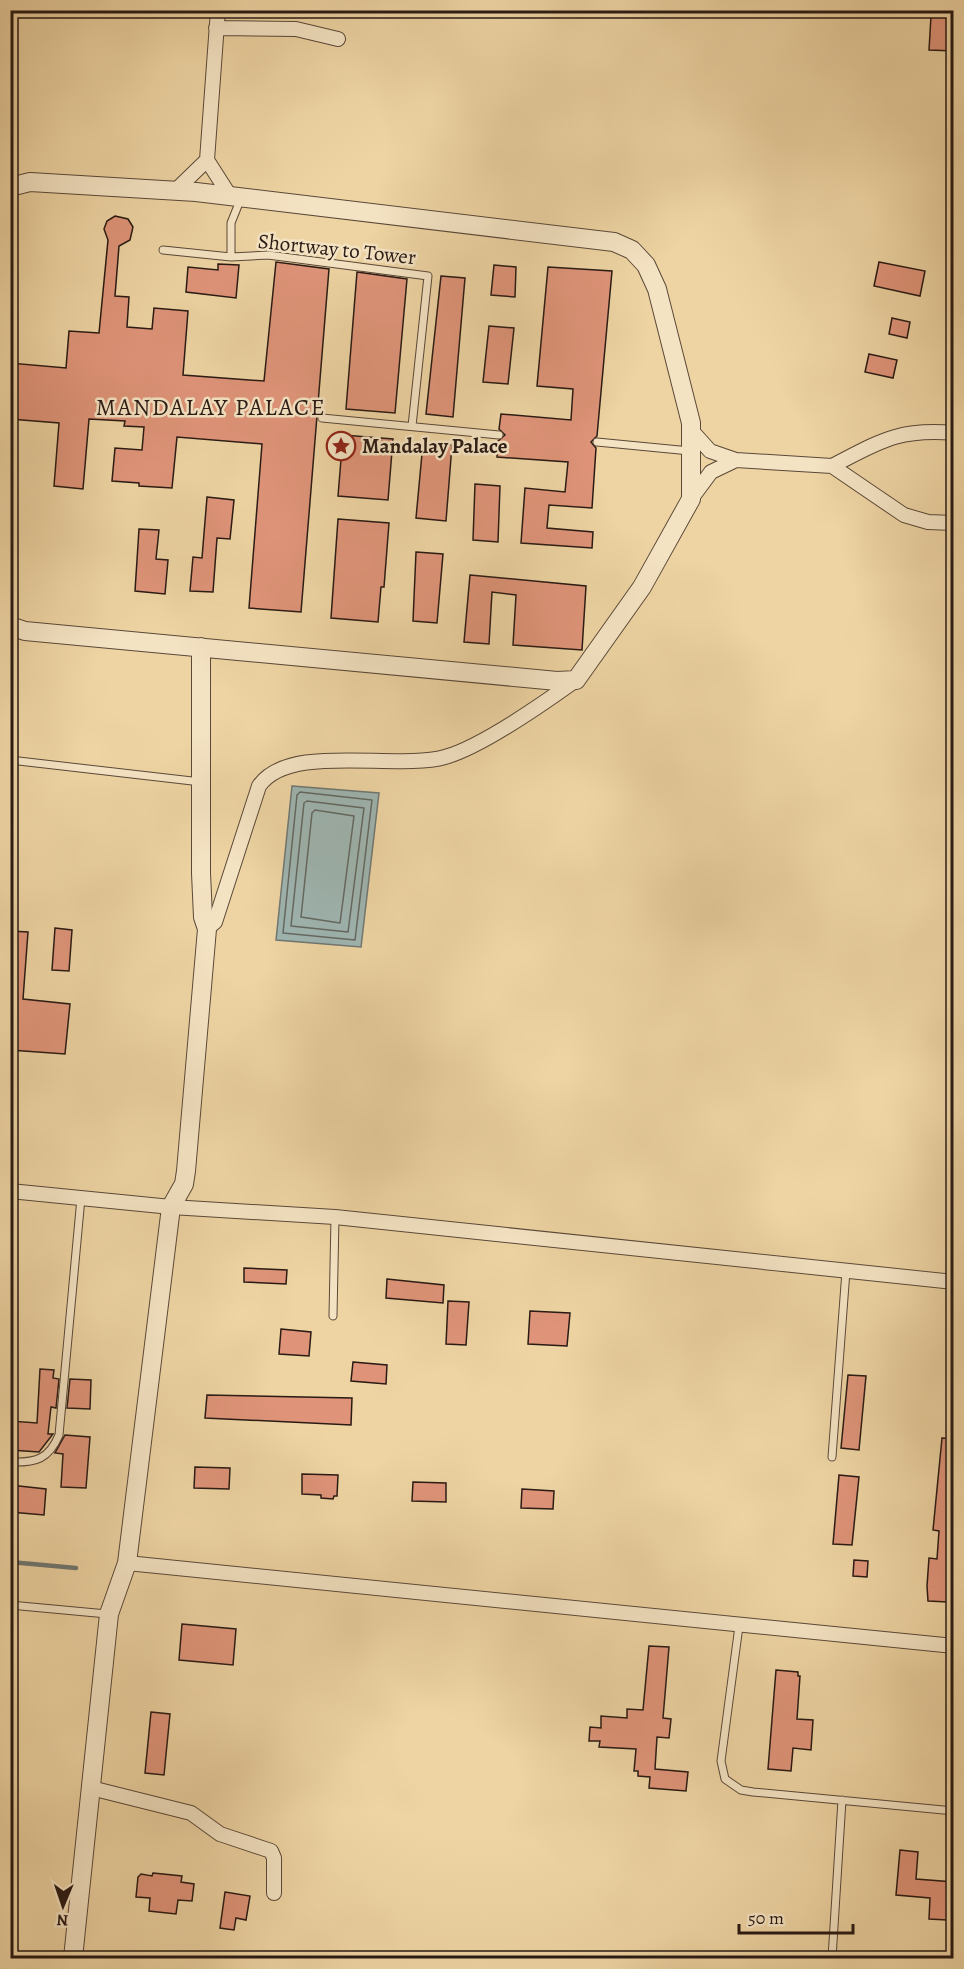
<svg xmlns="http://www.w3.org/2000/svg" width="964" height="1969" font-family="Alegreya,serif">
  <style>
    .water { fill: #9eb5b1; stroke: #6f7772; stroke-width: 1.5 }
    .lines { fill: none; stroke-linecap: round; stroke-linejoin: round }
    .shore { stroke: #646862; stroke-width: 1.5 }
    .stream { stroke: #6f7772; stroke-width: 4.5 }
    .building { fill: #df9479; stroke: #291a14; stroke-width: 1.5 }
    .service-casing { stroke: #5a4838; stroke-width: 9 }
    .minor-casing { stroke: #5a4838; stroke-width: 16 }
    .tertiary-casing { stroke: #5a4838; stroke-width: 20 }
    .service { stroke: #f4e3c3; stroke-width: 7 }
    .minor { stroke: #f4e3c3; stroke-width: 14 }
    .tertiary { stroke: #f4e3c3; stroke-width: 18 }
    .labels { text-anchor: middle; stroke-width: 5; stroke-linejoin: round; paint-order: stroke }
    .street-label { font-size: 21px; fill: #291a14; stroke: #f4e3c3 }
    .poi-label { font-size: 21px; font-weight: bold; fill: #291a14; stroke: #f4e3c3; text-anchor: start }
    .quarter-label { font-size: 24px; letter-spacing: 1.5px; fill: #291a14; stroke: #f4e3c3 }
  </style>
  <rect width="100%" height="100%" fill="#eed4a3"/>
  <filter id="stains"><feTurbulence type="fractalNoise" baseFrequency=".00333" numOctaves="4"/><feColorMatrix values="0 0 0 0 .2 0 0 0 0 .09 0 0 0 0 .02 0 0 0 .5 -.17"/></filter>
  <radialGradient id="worn" r=".72"><stop offset=".6" stop-color="#630" stop-opacity="0"/><stop offset="1" stop-color="#630" stop-opacity=".3"/></radialGradient>
  <path class="water" d="M 292,786 L 379,793 L 361,947 L 276,940 Z"/>
  <g class="lines">
    <path class="shore" d="M 300,792 L 372,800 L 355,940 L 283,933 L 297,795 Z
      M 307,801 L 364,808 L 348,932 L 291,926 L 304,803 Z
      M 315,810 L 354,816 L 340,923 L 301,917 L 312,813 Z"/>
    <path class="stream" d="M 10,1562 L 76,1568"/>
  </g>
  <path class="building" d="M 931,16 L 954,18 L 954,51 L 929,50 Z
    M 115,216 L 128,219 L 133,227 L 130,240 L 119,246 L 115,296 L 129,297 L 127,327 L 152,329 L 154,308 L 188,311 L 183,375 L 264,381 L 276,262 L 329,269 L 301,612 L 249,608 L 262,444 L 177,437 L 172,488 L 139,486 L 139,483 L 112,481 L 115,448 L 142,450 L 144,427 L 124,426 L 125,421 L 89,419 L 83,489 L 54,486 L 59,423 L 10,419 L 10,363 L 66,368 L 69,331 L 99,333 L 108,240 L 104,229 L 107,221 Z
    M 879,262 L 925,271 L 920,296 L 874,286 Z
    M 218,264 L 239,265 L 236,298 L 186,292 L 188,267 L 218,270 Z
    M 494,265 L 516,267 L 515,297 L 491,295 Z
    M 548,267 L 612,271 L 597,436 L 591,442 L 596,448 L 592,508 L 549,505 L 547,528 L 593,532 L 592,548 L 521,543 L 525,488 L 565,492 L 568,462 L 497,457 L 498,441 L 505,435 L 499,429 L 501,414 L 571,420 L 573,389 L 537,386 Z
    M 357,272 L 407,279 L 395,413 L 346,409 Z
    M 441,276 L 465,278 L 453,417 L 426,414 Z
    M 892,318 L 910,322 L 907,338 L 889,334 Z
    M 489,326 L 514,328 L 508,384 L 483,382 Z
    M 869,354 L 897,360 L 893,378 L 865,372 Z
    M 343,435 L 393,439 L 388,500 L 338,496 Z
    M 423,443 L 452,445 L 446,521 L 416,518 Z
    M 475,484 L 500,486 L 498,542 L 473,540 Z
    M 207,497 L 234,500 L 230,539 L 217,538 L 213,592 L 190,591 L 193,557 L 202,558 Z
    M 338,519 L 389,523 L 384,587 L 381,587 L 378,622 L 331,618 Z
    M 139,529 L 159,530 L 156,559 L 168,560 L 165,594 L 135,591 Z
    M 416,552 L 443,554 L 437,623 L 413,621 Z
    M 470,575 L 586,586 L 582,650 L 513,645 L 516,595 L 492,592 L 489,644 L 464,642 Z
    M 55,928 L 72,930 L 69,971 L 52,970 Z
    M 10,931 L 28,932 L 23,999 L 70,1004 L 65,1054 L 10,1050 Z
    M 244,1268 L 287,1270 L 286,1284 L 244,1282 Z
    M 387,1279 L 444,1285 L 443,1303 L 386,1298 Z
    M 448,1301 L 469,1302 L 466,1345 L 446,1344 Z
    M 530,1311 L 570,1313 L 567,1346 L 528,1344 Z
    M 281,1329 L 311,1332 L 309,1356 L 279,1354 Z
    M 353,1362 L 387,1365 L 386,1384 L 351,1381 Z
    M 40,1369 L 54,1370 L 53,1378 L 59,1379 L 56,1408 L 51,1407 L 48,1434 L 53,1434 L 39,1452 L 10,1450 L 10,1421 L 37,1423 Z
    M 848,1375 L 866,1376 L 859,1450 L 841,1448 Z
    M 70,1379 L 91,1380 L 90,1409 L 67,1408 Z
    M 207,1395 L 352,1398 L 351,1425 L 205,1418 Z
    M 65,1435 L 90,1437 L 86,1488 L 61,1487 L 63,1454 L 55,1453 Z
    M 942,1438 L 954,1439 L 954,1532 L 951,1562 L 954,1562 L 954,1589 L 949,1589 L 948,1602 L 928,1601 L 927,1586 L 929,1558 L 937,1559 L 939,1531 L 933,1530 Z
    M 195,1467 L 230,1468 L 229,1489 L 194,1488 Z
    M 302,1474 L 338,1475 L 337,1496 L 334,1496 L 333,1499 L 321,1498 L 321,1495 L 302,1494 Z
    M 839,1475 L 859,1477 L 852,1545 L 833,1544 Z
    M 413,1482 L 446,1483 L 446,1502 L 412,1501 Z
    M 10,1485 L 46,1489 L 44,1515 L 10,1512 Z
    M 522,1489 L 554,1491 L 553,1509 L 521,1508 Z
    M 854,1560 L 868,1561 L 867,1577 L 853,1576 Z
    M 182,1624 L 236,1629 L 233,1665 L 179,1660 Z
    M 649,1646 L 669,1647 L 663,1718 L 671,1719 L 669,1738 L 657,1737 L 655,1769 L 688,1772 L 686,1791 L 649,1788 L 650,1777 L 638,1776 L 638,1771 L 634,1771 L 636,1749 L 599,1747 L 600,1741 L 589,1741 L 590,1727 L 601,1728 L 601,1716 L 627,1718 L 627,1709 L 643,1710 Z
    M 776,1670 L 798,1672 L 798,1676 L 800,1676 L 797,1719 L 813,1720 L 811,1750 L 793,1748 L 791,1771 L 768,1769 Z
    M 151,1712 L 170,1714 L 164,1775 L 145,1773 Z
    M 900,1850 L 918,1852 L 916,1879 L 954,1882 L 954,1901 L 948,1900 L 947,1920 L 929,1919 L 930,1898 L 896,1895 Z
    M 153,1873 L 182,1876 L 181,1882 L 194,1884 L 192,1901 L 178,1900 L 176,1914 L 149,1911 L 150,1898 L 136,1897 L 138,1877 L 141,1874 L 152,1876 Z
    M 225,1892 L 250,1896 L 246,1920 L 236,1918 L 234,1930 L 220,1928 Z"/>
  <g class="lines">
    <g class="service-casing">
      <path id="service" d="M 163,250 L 231,257 L 268,255 L 428,276 L 412,426
        M 231,257 L 231,223 L 241,198
        M 322,418 L 499,435
        M 597,442 L 690,451
        M 10,760 L 201,782
        M 333,1316 L 335,1217
        M 832,1457 L 846,1271
        M 10,1462 C 36,1463 49,1459 59,1435 L 81,1198
        M 10,1605 L 107,1614
        M 739,1626 L 721,1761 L 725,1779 L 741,1790 L 753,1792 L 954,1811
        M 832,1958 L 842,1800"/>
    </g>
    <g class="minor-casing">
      <path id="minor" d="M 218,10 L 207,160 L 230,196
        M 216,28 L 296,29 L 338,39
        M 175,191 L 207,160
        M 692,431 L 710,451 L 736,460 L 832,466 L 904,515 L 928,522 L 954,523
        M 832,466 C 879,442 898,428 954,433
        M 691,499 L 711,472 L 736,460
        M 207,929 L 215,922 L 259,786 C 289,742 396,771 445,757 C 481,747 544,703 576,680
        M 10,1191 L 171,1207 L 335,1217 L 954,1282
        M 127,1563 L 954,1646
        M 91,1788 L 191,1813 L 220,1834 L 271,1851 L 274,1858 L 274,1893"/>
    </g>
    <g class="tertiary-casing">
      <path id="tertiary" d="M 10,187 L 30,182 L 196,192 L 614,242 L 632,250 L 646,265 L 657,289 L 691,423 L 691,499 L 642,587 L 576,680 L 557,681 L 25,631 L 10,626
        M 73,1958 L 109,1614 L 127,1563 L 171,1207 L 184,1184 L 186,1171 L 207,929 L 203,917 L 201,873 L 201,647"/>
    </g>
    <use href="#service" class="service"/>
    <use href="#minor" class="minor"/>
    <use href="#tertiary" class="tertiary"/>
  </g>
  <defs>
    <g id="sight-ring" transform="scale(1.5)"><circle r="9.5" fill="#f4e3c3" stroke="#8f2418" stroke-width="1.5"/><path d="M0-6L1.8-2.2L6-1.7L2.9 1.2L3.7 5.4L0 3.3L-3.7 5.4L-2.9 1.2L-6-1.7L-1.8-2.2Z" fill="#8f2418"/></g>
  </defs>
  <g fill-rule="evenodd">
    <use href="#sight-ring" x="341" y="446"/>
  </g>
  <g class="labels">
    <g class="street-label">
      <text transform="translate(337 249) rotate(6)" y="7">Shortway to Tower</text>
    </g>
    <g class="poi-label">
      <text x="362" y="453">Mandalay Palace</text>
    </g>
    <g class="quarter-label">
      <text x="211" y="415">MANDALAY PALACE</text>
    </g>
  </g>
  <rect width="964" height="1969" fill="none" stroke="#eed4a3" stroke-width="36"/>
  <rect x="12" y="12" width="940" height="1945" fill="none" stroke="#291a14" stroke-width="3"/>
  <rect x="18" y="18" width="928" height="1933" fill="none" stroke="#291a14" stroke-width="1.5"/>
  <g transform="translate(63 1906) rotate(182)" stroke="#f4e3c3" stroke-width="4.5" paint-order="stroke">
  <path d="M0-4.5L10 22L0 15L-10 22Z" fill="#291a14"/>
  <text y="-9" font-size="16" font-weight="bold" text-anchor="middle" fill="#291a14">N</text>
  </g>
  <path d="M739 1924v9h114v-9" fill="none" stroke="#291a14" stroke-width="3"/>
  <text x="748" y="1924" font-size="18" fill="#291a14" stroke="#f4e3c3" stroke-width="4.5" paint-order="stroke">50 m</text>
  <rect width="100%" height="100%" filter="url(#stains)"/>
  <rect width="100%" height="100%" fill="url(#worn)"/>
</svg>
